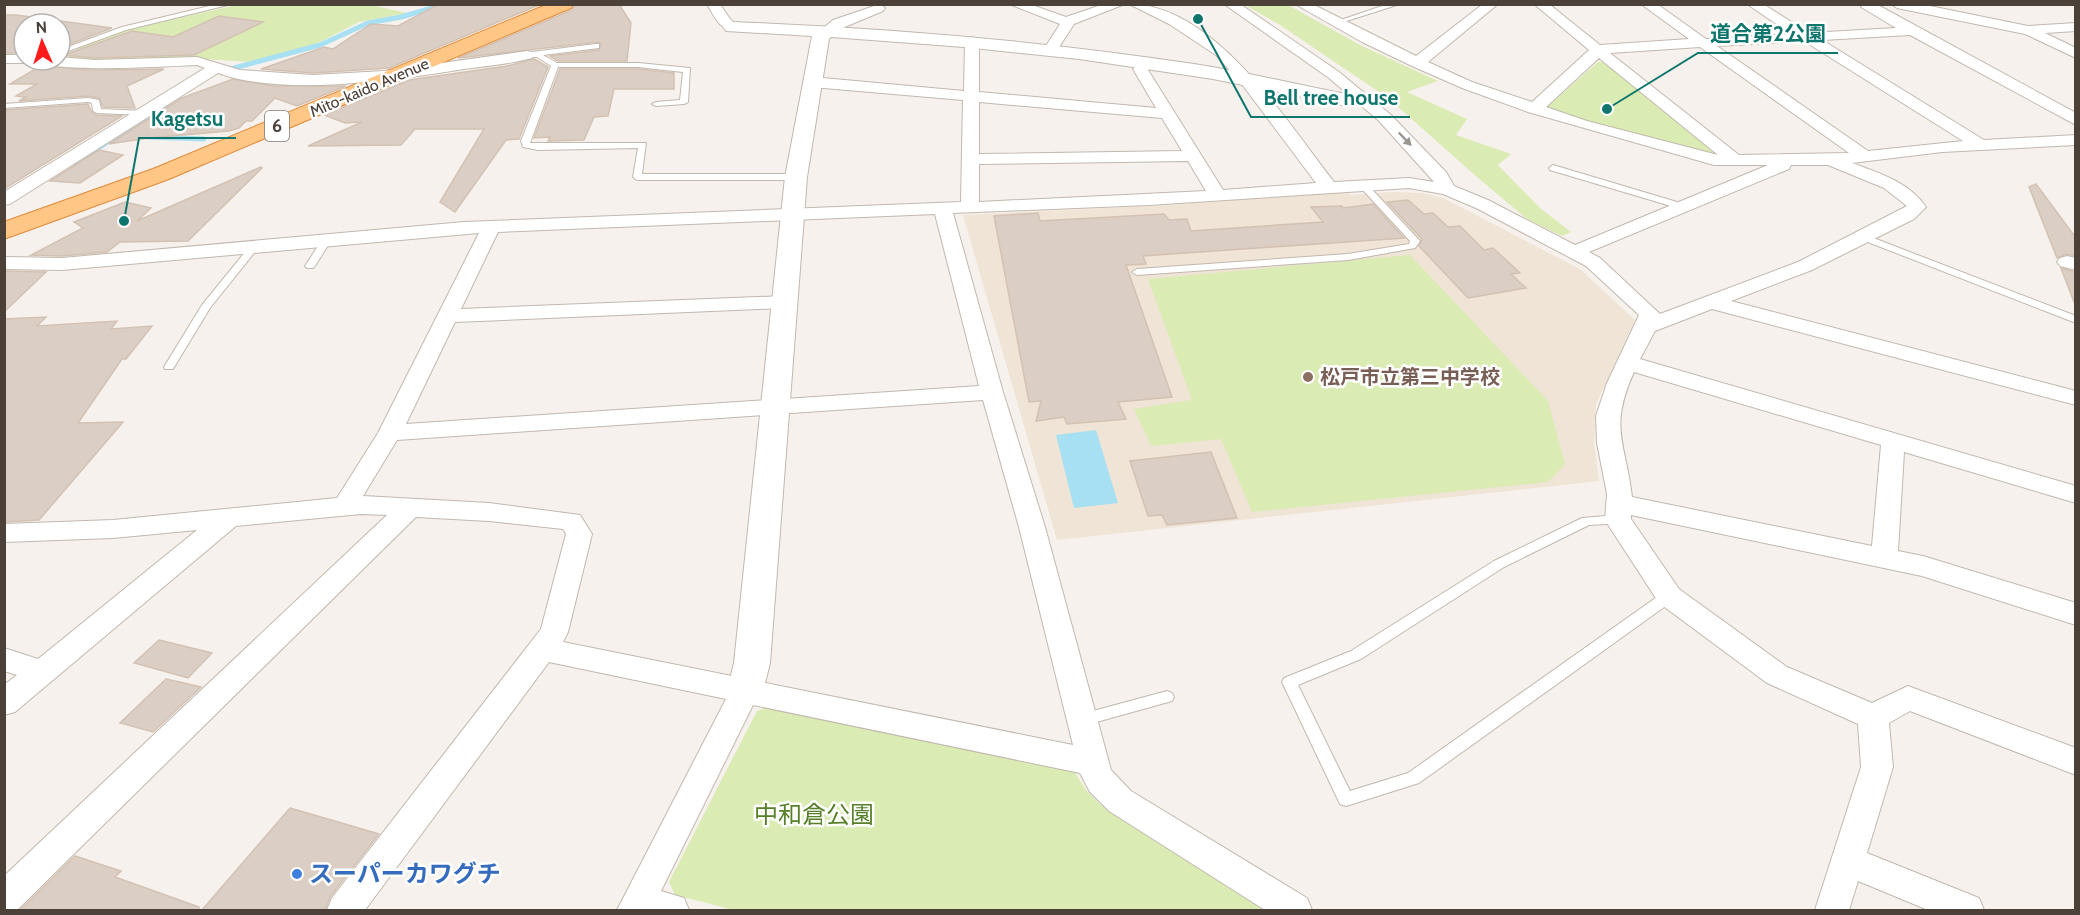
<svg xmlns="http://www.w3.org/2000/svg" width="2080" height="915" font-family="Cabin,'Noto Sans JP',sans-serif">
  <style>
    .education { fill: #efe4d5 }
    .green { fill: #dbebb4 }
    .water { fill: #a8e0f3 }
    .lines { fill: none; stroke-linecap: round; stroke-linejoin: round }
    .stream-far1 { stroke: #a8e0f3; stroke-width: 5 }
    .stream { stroke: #a8e0f3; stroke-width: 7 }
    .building { fill: #dbcec4; stroke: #d3c2b3; stroke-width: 1.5 }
    .service-casing { stroke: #c2b8ae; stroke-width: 2 }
    .minor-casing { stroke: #c2b8ae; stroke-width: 2 }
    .tertiary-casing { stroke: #c2b8ae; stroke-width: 2 }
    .trunk-casing { stroke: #e28a3a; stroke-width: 2 }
    .service { fill: #fff; fill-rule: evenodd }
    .minor { fill: #fff; fill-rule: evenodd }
    .tertiary { fill: #fff; fill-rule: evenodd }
    .trunk { fill: #ffc685; fill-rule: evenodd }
    .oneway { fill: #9c9692 }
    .education-dot { fill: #8d6e63; stroke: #fff; stroke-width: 2 }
    .shop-dot { fill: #3f7fe0; stroke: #fff; stroke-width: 2 }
    .labels { text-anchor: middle; stroke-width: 5; stroke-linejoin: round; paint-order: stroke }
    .far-street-label { font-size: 16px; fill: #4b4139; stroke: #fff }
    .shield { fill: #fff; stroke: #817a74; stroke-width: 1.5 }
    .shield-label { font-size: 18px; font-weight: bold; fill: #4b4139 }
    .education-label { font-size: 20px; font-weight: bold; fill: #785e54; stroke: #fff; text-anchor: start }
    .near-park-label { font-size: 24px; fill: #578029; stroke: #fff }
    .near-shop-label { font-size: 24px; font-weight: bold; fill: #366cbe; stroke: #fff; text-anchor: start }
    .leader { fill: none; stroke: #0f766e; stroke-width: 2 }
    .callout-dot { fill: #0f766e; stroke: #fff; stroke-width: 2 }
    .callout-label { font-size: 21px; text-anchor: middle; font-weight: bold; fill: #0f766e; stroke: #fff; stroke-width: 5; stroke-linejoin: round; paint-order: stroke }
  </style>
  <rect width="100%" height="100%" fill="#f6f1ec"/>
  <path class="education" d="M 1343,191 L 1351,195 L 1392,192 L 1422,193 L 1443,198 L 1580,269 L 1635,320 L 1596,404 L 1594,444 L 1599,481 L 1057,540 L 963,215 L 1172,205 Z"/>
  <path class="green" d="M 366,4 L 407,13 L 359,22 L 314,45 L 250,62 L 176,57 L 110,61 L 60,58 L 94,40 L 139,27 L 237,5 Z
    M 1245,5 L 1288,5 L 1362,46 L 1438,81 L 1407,92 L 1467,119 L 1456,135 L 1511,154 L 1498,165 L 1540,208 L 1571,232 L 1562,236 L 1527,219 L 1477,177 L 1388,98 L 1280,25 Z
    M 1598,62 L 1606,62 L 1718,153 L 1710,154 L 1602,126 L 1547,107 Z
    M 1410,255 L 1548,401 L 1565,464 L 1548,482 L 1252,512 L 1221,439 L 1151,446 L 1134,409 L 1192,400 L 1148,279 Z
    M 767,707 L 1072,768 L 1086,790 L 1101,805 L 1270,910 L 734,910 L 675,895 L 669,882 L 757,711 Z"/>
  <path class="water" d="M 1096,430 L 1118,503 L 1074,508 L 1056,435 Z"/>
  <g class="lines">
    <path class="stream-far1" d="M 223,71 L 320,45 L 368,23 L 401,17 L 442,5
      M 148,137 L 204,139
      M 89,154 L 166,105"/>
    <path class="stream" d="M 76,163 L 92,153"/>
  </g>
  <path class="building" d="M 439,4 L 541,4 L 389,68 L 313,73 L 261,69 L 324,47 L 333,49 L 371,24 L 398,26 Z
    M 576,4 L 619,4 L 631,23 L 627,61 L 558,61 L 550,56 L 599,50 L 601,44 L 599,42 L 458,58 L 572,10 Z
    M 4,15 L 16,15 L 112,28 L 60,48 L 60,24 L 24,24 L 24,53 L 4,53 Z
    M 219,16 L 263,22 L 194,55 L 94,58 L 64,55 L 132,31 L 173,37 Z
    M 534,59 L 548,67 L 519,139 L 506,140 L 455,212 L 440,202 L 484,129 L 415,129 L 401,145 L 308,146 L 362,122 L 345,123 L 324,115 L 409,80 L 507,66 Z
    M 42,65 L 86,70 L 164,69 L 127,86 L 135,108 L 103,107 L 99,98 L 88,96 L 19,101 L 26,97 L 16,96 L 37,84 L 10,84 Z
    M 560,69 L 638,69 L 674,73 L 674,89 L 614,89 L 608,116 L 594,117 L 584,140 L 548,141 L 550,137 L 534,138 Z
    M 233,79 L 274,86 L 346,86 L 297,106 L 275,98 L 252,121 L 246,121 L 239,128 L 229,131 L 148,138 L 109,144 L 182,98 Z
    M 88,104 L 92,113 L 96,115 L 122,116 L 4,189 L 4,110 Z
    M 99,150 L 123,155 L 80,183 L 50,181 Z
    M 261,167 L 262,168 L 188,241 L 120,242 L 107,252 L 62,256 L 31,255 L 83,228 L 74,222 L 125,202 L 151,208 L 137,221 Z
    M 2036,184 L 2076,238 L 2076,256 L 2066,254 L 2057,258 L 2029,187 Z
    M 1408,200 L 1424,214 L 1433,213 L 1448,227 L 1460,226 L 1484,250 L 1493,248 L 1520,273 L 1511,274 L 1526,288 L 1468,298 L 1419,246 L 1422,239 L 1387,202 Z
    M 1373,204 L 1404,238 L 1143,256 L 1146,264 L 1126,265 L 1172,397 L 1118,402 L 1126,419 L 1067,424 L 1064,417 L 1036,421 L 1041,401 L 1029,402 L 994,216 L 1038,213 L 1040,221 L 1164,214 L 1169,220 L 1187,219 L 1191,231 L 1323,222 L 1311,207 L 1342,206 L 1343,208 Z
    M 2061,268 L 2076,272 L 2076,302 L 2074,302 Z
    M 4,271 L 46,272 L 4,312 Z
    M 46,317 L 37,326 L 117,321 L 111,329 L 152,326 L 126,359 L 122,359 L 78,423 L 123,422 L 39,520 L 4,522 L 4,319 Z
    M 1211,452 L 1237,518 L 1167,525 L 1162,515 L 1148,516 L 1130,461 Z
    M 159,640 L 212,653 L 188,678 L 134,663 Z
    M 166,679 L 201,687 L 153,732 L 120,723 Z
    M 290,808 L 379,834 L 330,897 L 325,910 L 202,910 Z
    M 75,856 L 121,871 L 115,877 L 199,907 L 199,910 L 20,910 Z"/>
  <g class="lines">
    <g class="service-casing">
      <path id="service" d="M 218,4 L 232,4 L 126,30 L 60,54 L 60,50 L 122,27 Z
        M 1388,4 L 1400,4 L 1337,24 L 1332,23 Z
        M 596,44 L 599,44 L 599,48 L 543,55 L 557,63 L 638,63 L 690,68 L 688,102 L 684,104 L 656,106 L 652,104 L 656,102 L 680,100 L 683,72 L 638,67 L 558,67 L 530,143 L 646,143 L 642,174 L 796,174 L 800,177 L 796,180 L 637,180 L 633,177 L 638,148 L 538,150 L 523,147 L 521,141 L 551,66 L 537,57 L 524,57 L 524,53 Z
        M 88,98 L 99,100 L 101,109 L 144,111 L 148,113 L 144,115 L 97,113 L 93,111 L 92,103 L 88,102 L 4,108 L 4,104 Z
        M 1553,165 L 1687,205 L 1689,207 L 1687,209 L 1681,209 L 1550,170 L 1549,168 Z
        M 1363,182 L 1366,183 L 1418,239 L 1420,241 L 1415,248 L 1348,260 L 1137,275 L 1132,272 L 1137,269 L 1348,254 L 1409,244 L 1410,241 L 1360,187 L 1360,183 Z
        M 1863,234 L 2076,316 L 2076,323 L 1860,239 L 1860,235 Z
        M 325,239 L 330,242 L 315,266 L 313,268 L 307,268 L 305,266 L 322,240 Z
        M 253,245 L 258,248 L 210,308 L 173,369 L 165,369 L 164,367 L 202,305 L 250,246 Z
        M 1618,515 L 1623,517 L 1624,520 L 1623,523 L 1589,525 L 1504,567 L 1361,659 L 1298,685 L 1350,791 L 1408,773 L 1664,592 L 1669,591 L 1674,592 L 1676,596 L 1674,600 L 1419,783 L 1346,806 L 1340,804 L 1282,682 L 1284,678 L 1351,651 L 1494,561 L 1582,518 Z
        M 1167,691 L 1172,693 L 1174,697 L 1172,701 L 1082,726 L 1077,724 L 1074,720 L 1077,716 L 1082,714 Z"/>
    </g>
    <g class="minor-casing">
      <path id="minor" d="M 707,4 L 720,4 L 730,19 L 739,27 L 737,30 C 721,33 714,16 707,4 Z
        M 880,4 L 885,8 L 883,11 L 828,34 L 821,30 L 833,20 Z
        M 1009,4 L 1029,4 L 1066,17 L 1104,4 L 1125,4 L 1074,24 L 1056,52 L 1051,53 L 1044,49 L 1060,24 Z
        M 1129,4 C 1214,4 1286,121 1334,182 L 1409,178 L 1434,182 L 1379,121 L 1329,78 L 1224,4 L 1240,4 L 1339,72 L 1391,115 L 1446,172 L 1454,186 L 1488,200 L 1575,245 L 1768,165 L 1714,165 L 1528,112 L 1462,88 L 1412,66 L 1362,42 L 1295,4 L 1312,4 L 1416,56 L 1483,4 L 1498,4 L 1428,62 L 1472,82 L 1532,102 L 1589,50 L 1534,4 L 1549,4 L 1600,45 L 1689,39 L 1641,4 L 1657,4 L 1706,39 L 1791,34 L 1747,4 L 1763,4 L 1809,33 L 1896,28 L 1861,7 L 1863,4 L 1876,4 L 2076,113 L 2076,125 L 1910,35 L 1822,40 L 1984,140 L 2076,135 L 2076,145 L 1942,152 L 1852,163 C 1879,173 1909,182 1926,207 L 1914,219 L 1812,270 L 1731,301 L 2076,391 L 2076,405 L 1712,309 L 1655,331 L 1640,359 L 2076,486 L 2076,503 L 1904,452 L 1898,551 L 1923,556 L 2076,603 L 2076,625 L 1922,576 L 1631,515 L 1631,519 L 1679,589 L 1787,667 L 1872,703 L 1908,686 L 2076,748 L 2076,775 L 1910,711 L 1889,723 L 1893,767 L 1867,853 L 1979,898 L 1984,910 L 1928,910 L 1858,881 L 1849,910 L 1815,910 L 1861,767 L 1858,724 L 1767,683 L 1659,603 L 1605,520 L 1607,494 L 1597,443 L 1596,416 L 1607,383 L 1639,315 L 1586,266 L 1476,208 L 1443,194 L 1409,188 L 1149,205 L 953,213 L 1003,392 L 1045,527 L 1111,770 L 1131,791 L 1307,898 L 1312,910 L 1265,910 L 1109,811 L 1090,792 L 1080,773 L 753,705 L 661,891 L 684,898 L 689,910 L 617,910 L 726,699 L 549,662 L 365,910 L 327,910 L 332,898 L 541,629 L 566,534 L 563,529 L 489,521 L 416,517 L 17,910 L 4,910 L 4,876 L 387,515 L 361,514 L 236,526 L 53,680 L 15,712 L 4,715 L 4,685 L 17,675 L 4,671 L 4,648 L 38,659 L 197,530 L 113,538 L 4,542 L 4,524 L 113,520 L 337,498 L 378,433 L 479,233 L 62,270 L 4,269 L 4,257 L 62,258 L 464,222 L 961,202 L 963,100 L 812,87 L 804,82 L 812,77 L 964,91 L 965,41 L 972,37 L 979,41 L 979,92 L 1156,108 L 1133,69 L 1142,60 L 1152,60 L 1154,63 L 1148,70 L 1223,190 L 1316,183 L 1241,83 L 1216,55 L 1169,24 ZM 1804,41 L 1963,141 L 1868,151 L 1717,46 ZM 1700,47 L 1849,153 L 1739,155 L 1610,53 ZM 1599,58 L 1718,155 L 1587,121 L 1546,107 ZM 979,102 L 1162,118 L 1182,151 L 979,154 ZM 1188,161 L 1206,191 L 979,202 L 979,164 ZM 1791,165 L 1828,165 L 1884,188 L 1907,206 L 1798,262 L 1660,314 L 1600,258 L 1589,252 L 1789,169 ZM 935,214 L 979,386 L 406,424 L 455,322 L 784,308 L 791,306 L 794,302 L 791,298 L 784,296 L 461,309 L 498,232 ZM 1634,372 L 1881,445 L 1872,546 L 1632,497 C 1626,442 1608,429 1634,372 ZM 983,400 L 1019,527 L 1073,745 L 563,642 L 568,632 L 592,534 L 580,515 L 489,503 L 363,496 L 397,440 Z
        M 1891,4 L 1920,4 L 2028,26 L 2076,23 L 2076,31 L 2045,33 L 2076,48 L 2076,58 L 2025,34 L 1897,8 Z
        M 527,51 L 532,52 L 534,55 L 532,58 C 510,64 487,66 464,69 C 396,80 283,97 218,73 L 10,204 L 4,205 L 4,192 L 205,68 L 197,65 C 172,66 49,74 37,60 L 60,60 L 60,57 L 94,60 L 197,57 L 240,70 L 313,75 L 384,71 Z
        M 4,55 L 24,55 L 24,60 L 31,60 L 24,63 L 4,63 Z
        M 2067,256 L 2076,258 L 2076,270 L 2060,266 L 2057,262 L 2060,258 Z"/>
    </g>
    <g class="tertiary-casing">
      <path id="tertiary" d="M 732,22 C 886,28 1041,41 1194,64 C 1245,72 1295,84 1346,94 L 1370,95 L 1373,99 L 1370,103 L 1346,106 L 1213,79 L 1079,59 L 964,47 L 831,37 L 829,39 L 807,177 L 770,663 L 763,691 L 758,702 L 745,706 L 732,702 L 727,691 L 734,663 L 785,177 L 812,36 L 726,31 L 723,27 L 726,23 Z"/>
    </g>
    <g class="trunk-casing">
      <path id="trunk" d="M 548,4 L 574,4 L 571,8 L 169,179 L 4,239 L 4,222 L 153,169 Z"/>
    </g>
    <use href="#service" class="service"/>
    <use href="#minor" class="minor"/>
    <use href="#tertiary" class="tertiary"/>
    <use href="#trunk" class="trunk"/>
  </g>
  <defs><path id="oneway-solid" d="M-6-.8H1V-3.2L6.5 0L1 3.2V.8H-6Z" transform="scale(1.5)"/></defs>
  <use class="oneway" href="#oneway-solid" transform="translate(1405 139) rotate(46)"/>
  <circle class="education-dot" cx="1308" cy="377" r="6"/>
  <circle class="shop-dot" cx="297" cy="874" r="6"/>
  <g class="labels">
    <g class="far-street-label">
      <text transform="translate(369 87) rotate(-23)" y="6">Mito-kaido Avenue</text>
    </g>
    <rect class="shield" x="265" y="111" width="24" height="30" rx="4.5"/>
    <g class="shield-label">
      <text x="277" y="132">6</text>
    </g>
    <g class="education-label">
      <text x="1320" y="384">松戸市立第三中学校</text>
    </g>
    <g class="near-park-label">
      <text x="814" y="823">中和倉公園</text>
    </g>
    <g class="near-shop-label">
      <text x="309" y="882">スーパーカワグチ</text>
    </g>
  </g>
  <path class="leader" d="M1607 109L1698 53H1838M1198 19L1251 117H1410M124 221L139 138H236"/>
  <g class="callout-dot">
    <circle cx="1607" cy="109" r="6"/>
    <circle cx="1198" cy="19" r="6"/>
    <circle cx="124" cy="221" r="6"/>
  </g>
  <g class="callout-label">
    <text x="1768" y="41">道合第2公園</text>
    <text x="1331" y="105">Bell tree house</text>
    <text x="187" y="126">Kagetsu</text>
  </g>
  <rect width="2080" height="915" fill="none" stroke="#4b4139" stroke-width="12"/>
  <g transform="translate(42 42) rotate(357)"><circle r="28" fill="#ffffff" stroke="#b7b3b0" stroke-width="1.5"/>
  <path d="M0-4.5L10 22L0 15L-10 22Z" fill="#ff1a1b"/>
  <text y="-9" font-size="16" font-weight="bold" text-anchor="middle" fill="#4b4139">N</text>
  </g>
</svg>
